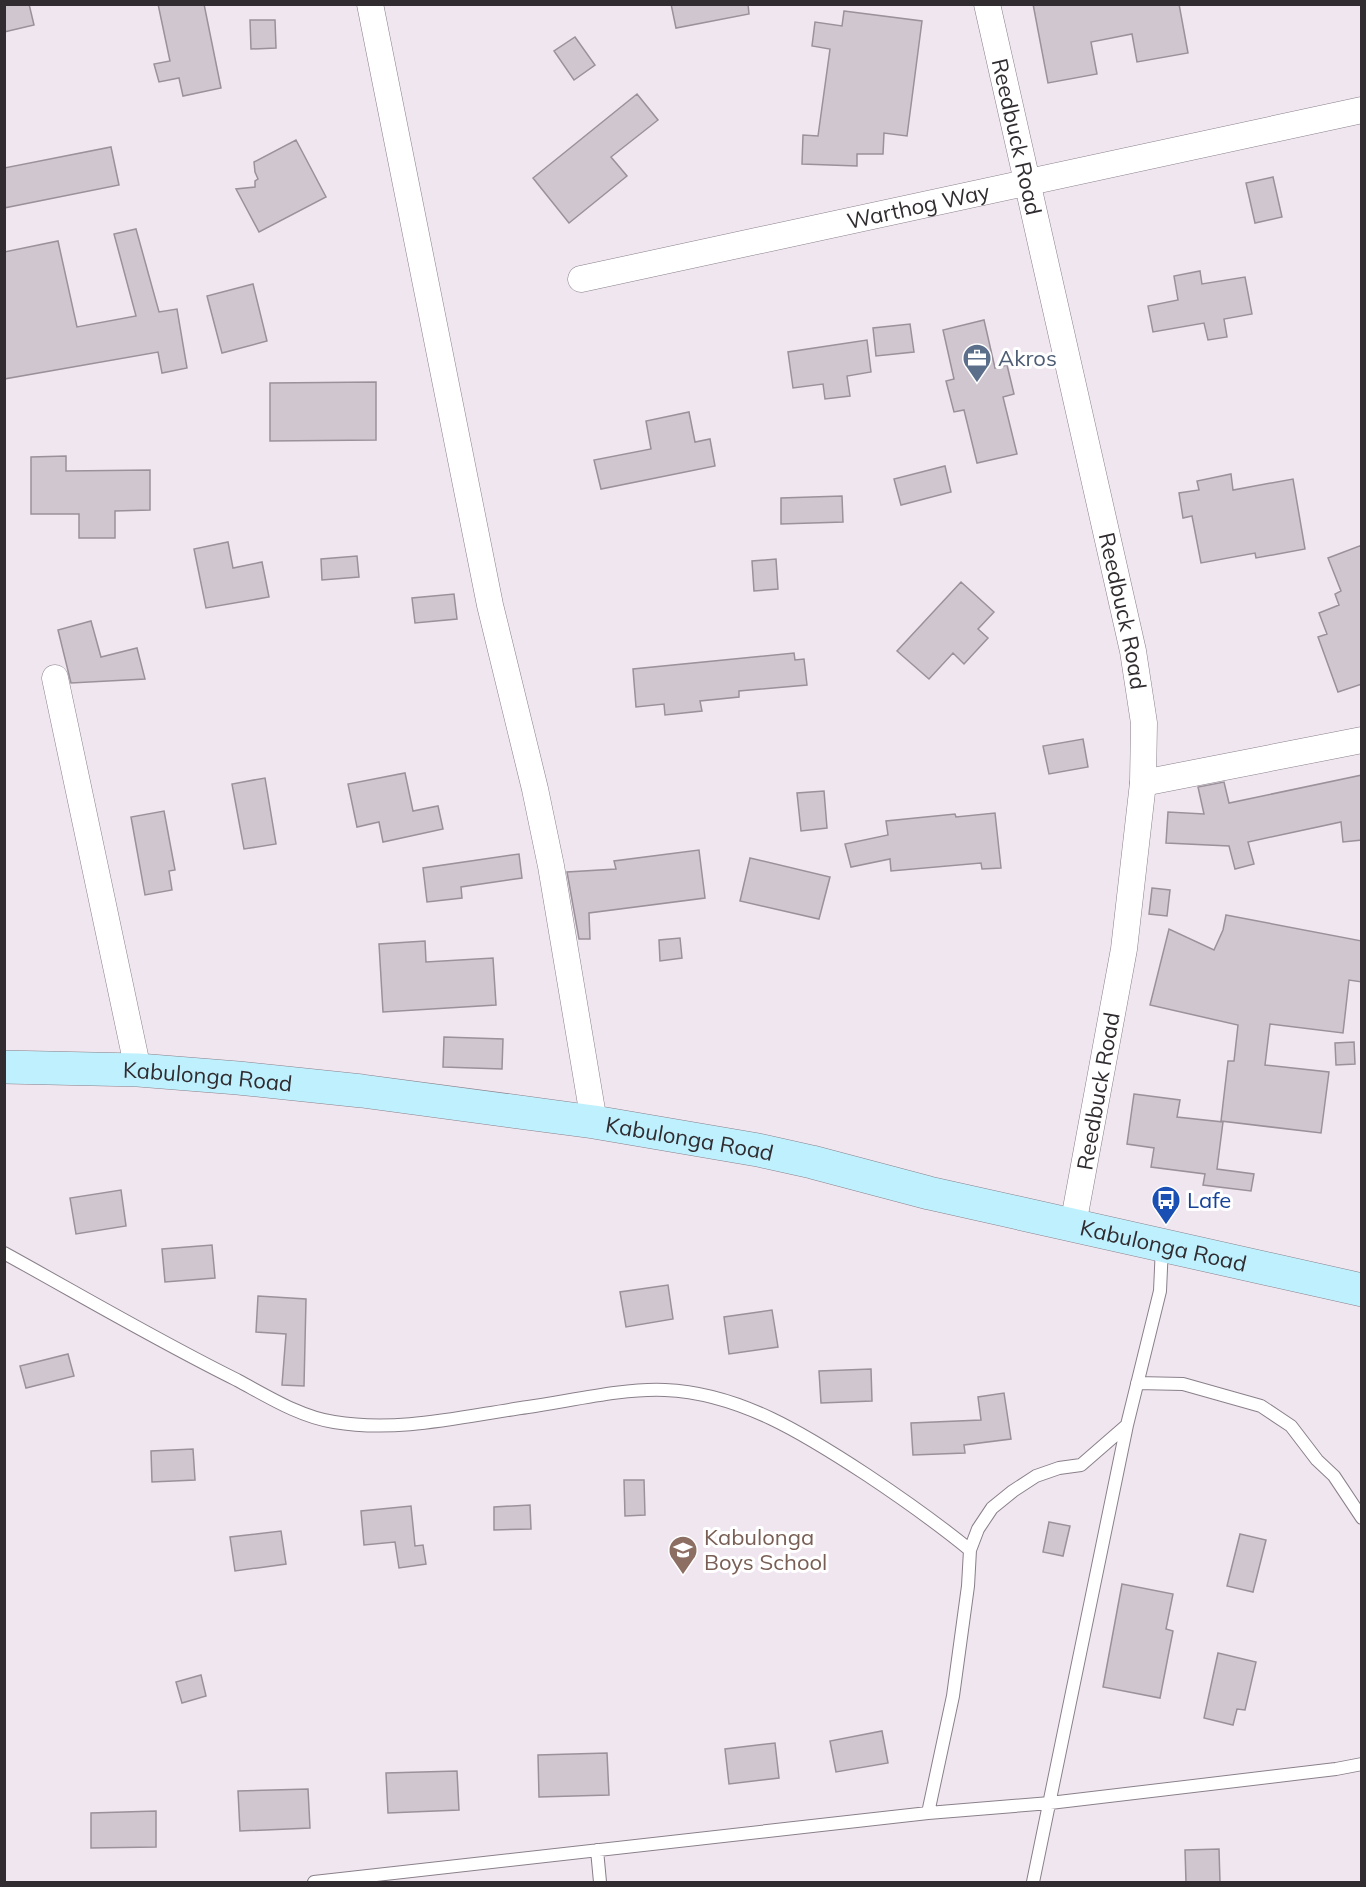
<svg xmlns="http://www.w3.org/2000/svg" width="1366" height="1887" font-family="Mulish,sans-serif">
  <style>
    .building { fill: #d0c6d0; stroke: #9a919a; stroke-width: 1.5 }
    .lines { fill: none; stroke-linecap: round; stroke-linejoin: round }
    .service-casing { stroke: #8a808a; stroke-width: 14 }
    .minor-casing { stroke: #8a808a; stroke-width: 27 }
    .secondary-casing { stroke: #8a808a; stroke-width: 34 }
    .service { stroke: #fff; stroke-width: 12 }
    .minor { stroke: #fff; stroke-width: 26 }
    .secondary { stroke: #bff0fe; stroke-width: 33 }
    .labels { text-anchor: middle; stroke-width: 6; stroke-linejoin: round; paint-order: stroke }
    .street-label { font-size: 22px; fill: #302c30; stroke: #fff }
    .service-label { font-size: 22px; fill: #4e5e75; stroke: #fff; text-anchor: start }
    .transit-label { font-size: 22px; fill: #164399; stroke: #fff; text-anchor: start }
    .education-label { font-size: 22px; fill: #785e54; stroke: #fff; text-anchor: start }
  </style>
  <rect width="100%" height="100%" fill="#f0e6f0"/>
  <path class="building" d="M 4,4 L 29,4 L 34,25 L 4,32 Z
    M 158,4 L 204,4 L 221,88 L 183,96 L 179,78 L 159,82 L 154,64 L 170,61 Z
    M 671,4 L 748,4 L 749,14 L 676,28 Z
    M 1033,4 L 1179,4 L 1188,53 L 1137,62 L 1132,34 L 1091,42 L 1097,74 L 1048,83 Z
    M 844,11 L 922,21 L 907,136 L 884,133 L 883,154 L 857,154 L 857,166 L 802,164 L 803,135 L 818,136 L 830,49 L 812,46 L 815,22 L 842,26 Z
    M 250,20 L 275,20 L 276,48 L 251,49 Z
    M 575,37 L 595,65 L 574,80 L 554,51 Z
    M 637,94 L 658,120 L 611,157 L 627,176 L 569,223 L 533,178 Z
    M 296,140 L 326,197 L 259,232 L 236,189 L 255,187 L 255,181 L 258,179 L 255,172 L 254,162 Z
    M 111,147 L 119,185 L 4,208 L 4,168 Z
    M 1273,177 L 1282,217 L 1255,223 L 1246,183 Z
    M 136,229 L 159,312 L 177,309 L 187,368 L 162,373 L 158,352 L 4,379 L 4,252 L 58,241 L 77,327 L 136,316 L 114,234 Z
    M 1200,271 L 1202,284 L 1245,277 L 1252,314 L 1224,319 L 1227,337 L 1208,340 L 1204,323 L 1153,332 L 1148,306 L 1178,300 L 1174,276 Z
    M 253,284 L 267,341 L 222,353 L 207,296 Z
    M 984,320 L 995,368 L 1007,365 L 1014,394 L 1003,397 L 1017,454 L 977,463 L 964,410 L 954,412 L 946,381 L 954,379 L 943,330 Z
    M 910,324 L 914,352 L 876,356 L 873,328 Z
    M 867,340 L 871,372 L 847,376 L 850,396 L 825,399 L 823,384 L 793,388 L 788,352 Z
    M 376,382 L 376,440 L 270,441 L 270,383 Z
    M 689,412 L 695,442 L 710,439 L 715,466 L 601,489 L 594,460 L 651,449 L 646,421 Z
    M 66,456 L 66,471 L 150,470 L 150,510 L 115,511 L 115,538 L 79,538 L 79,514 L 31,514 L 31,457 Z
    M 945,466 L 951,492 L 901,505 L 894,479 Z
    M 1231,474 L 1233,490 L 1293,479 L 1305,549 L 1256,558 L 1255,553 L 1201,563 L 1192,516 L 1183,518 L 1179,493 L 1199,490 L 1197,481 Z
    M 842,496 L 843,522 L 781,524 L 781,498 Z
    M 228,542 L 233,568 L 262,562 L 269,597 L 206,608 L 194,549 Z
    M 1362,545 L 1362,684 L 1338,692 L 1318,637 L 1327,634 L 1319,613 L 1339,605 L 1335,594 L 1341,591 L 1328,558 Z
    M 357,556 L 359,577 L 322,580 L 321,559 Z
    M 776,559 L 778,589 L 754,591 L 752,561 Z
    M 961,582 L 994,612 L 978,629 L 988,638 L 964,664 L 953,653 L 929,679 L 897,651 Z
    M 454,594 L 457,619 L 415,623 L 412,598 Z
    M 91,621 L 101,657 L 137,648 L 145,679 L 71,683 L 58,630 Z
    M 794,653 L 795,660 L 804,659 L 807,685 L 739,691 L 739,697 L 700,701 L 702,711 L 665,715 L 664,704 L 636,707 L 633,669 Z
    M 1083,739 L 1088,767 L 1049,774 L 1043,746 Z
    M 405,773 L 413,811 L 438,806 L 443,829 L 383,842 L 379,822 L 357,827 L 348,784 Z
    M 1362,775 L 1362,840 L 1343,842 L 1341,822 L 1248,842 L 1254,864 L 1235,869 L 1229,846 L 1166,843 L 1168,812 L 1204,814 L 1198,787 L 1224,782 L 1229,803 Z
    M 265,778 L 276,844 L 244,849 L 232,784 Z
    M 824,791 L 827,828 L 801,831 L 797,793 Z
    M 164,811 L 175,870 L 169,871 L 172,890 L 145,895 L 131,817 Z
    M 995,813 L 1001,868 L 982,869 L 981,863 L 891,871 L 890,859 L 851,867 L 845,844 L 888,835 L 886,821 L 955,814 L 956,817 Z
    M 699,850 L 705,898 L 589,913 L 590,939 L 579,939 L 567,872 L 616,869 L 614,861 Z
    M 519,854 L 522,878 L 461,887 L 462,898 L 427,902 L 423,868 Z
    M 750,858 L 830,877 L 819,919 L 740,901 Z
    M 1152,888 L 1170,890 L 1167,916 L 1149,914 Z
    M 1226,915 L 1362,941 L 1362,982 L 1349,980 L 1343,1033 L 1270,1024 L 1265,1065 L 1329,1072 L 1321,1133 L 1221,1121 L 1228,1061 L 1234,1061 L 1238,1025 L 1150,1005 L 1169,929 L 1214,950 L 1223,930 Z
    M 680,938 L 682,958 L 660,961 L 659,940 Z
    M 425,941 L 426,962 L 493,958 L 496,1005 L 383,1012 L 379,944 Z
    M 444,1037 L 503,1039 L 502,1069 L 443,1067 Z
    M 1354,1042 L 1355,1064 L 1336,1065 L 1335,1043 Z
    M 1134,1094 L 1180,1100 L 1177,1117 L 1223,1122 L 1217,1169 L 1254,1174 L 1251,1191 L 1203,1185 L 1205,1174 L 1151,1167 L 1154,1148 L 1127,1144 Z
    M 121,1190 L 126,1226 L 76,1234 L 70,1198 Z
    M 212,1245 L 215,1278 L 165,1282 L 162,1249 Z
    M 668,1285 L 673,1319 L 626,1327 L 620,1292 Z
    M 258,1296 L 306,1299 L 304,1386 L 282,1385 L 286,1334 L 256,1332 Z
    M 772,1310 L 778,1347 L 729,1354 L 724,1317 Z
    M 68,1354 L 74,1376 L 26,1388 L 20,1366 Z
    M 871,1369 L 872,1401 L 821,1403 L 819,1371 Z
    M 1004,1393 L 1011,1439 L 964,1445 L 965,1453 L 913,1455 L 911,1423 L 981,1420 L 978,1397 Z
    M 193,1449 L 195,1480 L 152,1482 L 151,1451 Z
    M 624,1480 L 644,1480 L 645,1515 L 625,1516 Z
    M 530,1505 L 531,1529 L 494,1530 L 494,1507 Z
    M 411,1506 L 415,1546 L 423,1545 L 426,1564 L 399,1568 L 395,1542 L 364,1545 L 361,1511 Z
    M 1049,1522 L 1070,1526 L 1063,1556 L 1043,1552 Z
    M 281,1531 L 286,1564 L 235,1571 L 230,1537 Z
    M 1240,1534 L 1266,1540 L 1253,1592 L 1227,1586 Z
    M 1122,1584 L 1173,1594 L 1166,1629 L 1173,1631 L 1160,1698 L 1103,1687 Z
    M 1218,1653 L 1256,1662 L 1245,1710 L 1237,1709 L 1233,1725 L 1204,1718 Z
    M 201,1675 L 206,1696 L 182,1703 L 176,1682 Z
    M 882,1731 L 888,1763 L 836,1772 L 830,1741 Z
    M 775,1743 L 779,1778 L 729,1784 L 725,1749 Z
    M 607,1753 L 609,1795 L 539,1797 L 538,1755 Z
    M 457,1771 L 459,1810 L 388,1813 L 386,1773 Z
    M 308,1789 L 310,1828 L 240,1831 L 238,1791 Z
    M 156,1811 L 156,1847 L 91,1848 L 91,1813 Z
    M 1219,1849 L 1220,1882 L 1186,1882 L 1185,1850 Z"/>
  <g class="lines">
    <g class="service-casing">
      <path id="service" d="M 4,1253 C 82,1296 158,1341 237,1380 C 267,1396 300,1417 334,1422 C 399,1433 464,1416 528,1407 C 570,1401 624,1388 665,1390 C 740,1393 806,1435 867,1475 C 903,1499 937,1523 970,1550
        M 1137,1383 L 1183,1384 L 1261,1406 L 1291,1426 L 1317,1460 L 1334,1476 L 1362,1518
        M 928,1813 L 953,1696 L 968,1586 L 970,1550 L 978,1529 L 992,1508 L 1013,1491 L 1036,1476 L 1059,1468 L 1081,1465 L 1127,1425
        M 597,1850 L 600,1882
        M 314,1882 L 928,1813 L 1050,1803 L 1336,1769 L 1362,1764
        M 1033,1882 L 1127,1425 L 1160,1291 L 1162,1246"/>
    </g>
    <g class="minor-casing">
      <g id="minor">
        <path d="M 370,4 L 490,605 L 535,789 L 551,866 L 594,1122"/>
        <path id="s1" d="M 987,4 L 1133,651 L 1144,723 L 1143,783 L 1124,949 L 1073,1225"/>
        <path id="s2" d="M 581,279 L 1362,110"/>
        <path d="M 55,678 L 138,1070"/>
        <path d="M 1143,783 L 1362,740"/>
      </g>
    </g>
    <g class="secondary-casing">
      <g id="secondary">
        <path id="s3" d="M 4,1067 L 138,1070 L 238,1078 L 362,1091 L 594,1122 L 758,1150 L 812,1162 L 929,1193 L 1362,1290"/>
      </g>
    </g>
    <use href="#service" class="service"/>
    <use href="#minor" class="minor"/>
    <use href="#secondary" class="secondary"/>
  </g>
  <defs>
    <g id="office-pin" transform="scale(1.5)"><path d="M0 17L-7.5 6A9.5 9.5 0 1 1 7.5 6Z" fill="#5c6f8a" stroke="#fff"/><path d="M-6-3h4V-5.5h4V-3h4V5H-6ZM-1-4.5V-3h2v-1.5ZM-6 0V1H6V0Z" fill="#fff"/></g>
    <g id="bus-pin" transform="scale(1.5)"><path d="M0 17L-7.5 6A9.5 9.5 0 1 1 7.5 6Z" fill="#1a4fb4" stroke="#fff"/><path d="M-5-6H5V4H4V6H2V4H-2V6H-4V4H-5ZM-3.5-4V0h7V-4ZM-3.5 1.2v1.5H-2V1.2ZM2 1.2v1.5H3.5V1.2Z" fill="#fff"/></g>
    <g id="school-pin" transform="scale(1.5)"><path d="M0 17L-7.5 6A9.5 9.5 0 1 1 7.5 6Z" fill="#8d6e63" stroke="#fff"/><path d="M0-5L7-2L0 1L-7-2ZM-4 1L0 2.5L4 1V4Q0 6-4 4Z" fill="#fff"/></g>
  </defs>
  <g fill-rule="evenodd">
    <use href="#office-pin" x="977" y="358"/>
    <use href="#bus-pin" x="1166" y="1200"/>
    <use href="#school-pin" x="683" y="1550"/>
  </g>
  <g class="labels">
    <g class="street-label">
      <text dy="8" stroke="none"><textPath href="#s1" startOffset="136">Reedbuck Road</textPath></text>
      <text dy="8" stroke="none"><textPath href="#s2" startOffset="345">Warthog Way</textPath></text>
      <text dy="8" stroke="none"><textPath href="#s1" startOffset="622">Reedbuck Road</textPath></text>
      <text dy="8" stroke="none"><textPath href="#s3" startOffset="204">Kabulonga Road</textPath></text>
      <text transform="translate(1098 1091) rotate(-80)" y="8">Reedbuck Road</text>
      <text dy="8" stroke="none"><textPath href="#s3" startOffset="690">Kabulonga Road</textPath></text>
      <text dy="8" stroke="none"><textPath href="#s3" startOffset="1176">Kabulonga Road</textPath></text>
    </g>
    <g class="service-label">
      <text x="998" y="366">Akros</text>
    </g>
    <g class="transit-label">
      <text x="1187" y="1208">Lafe</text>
    </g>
    <g class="education-label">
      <text x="704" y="1545">Kabulonga<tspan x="704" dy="25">Boys School</tspan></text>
    </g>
  </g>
  <rect width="1366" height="1887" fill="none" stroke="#302c30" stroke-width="12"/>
</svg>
